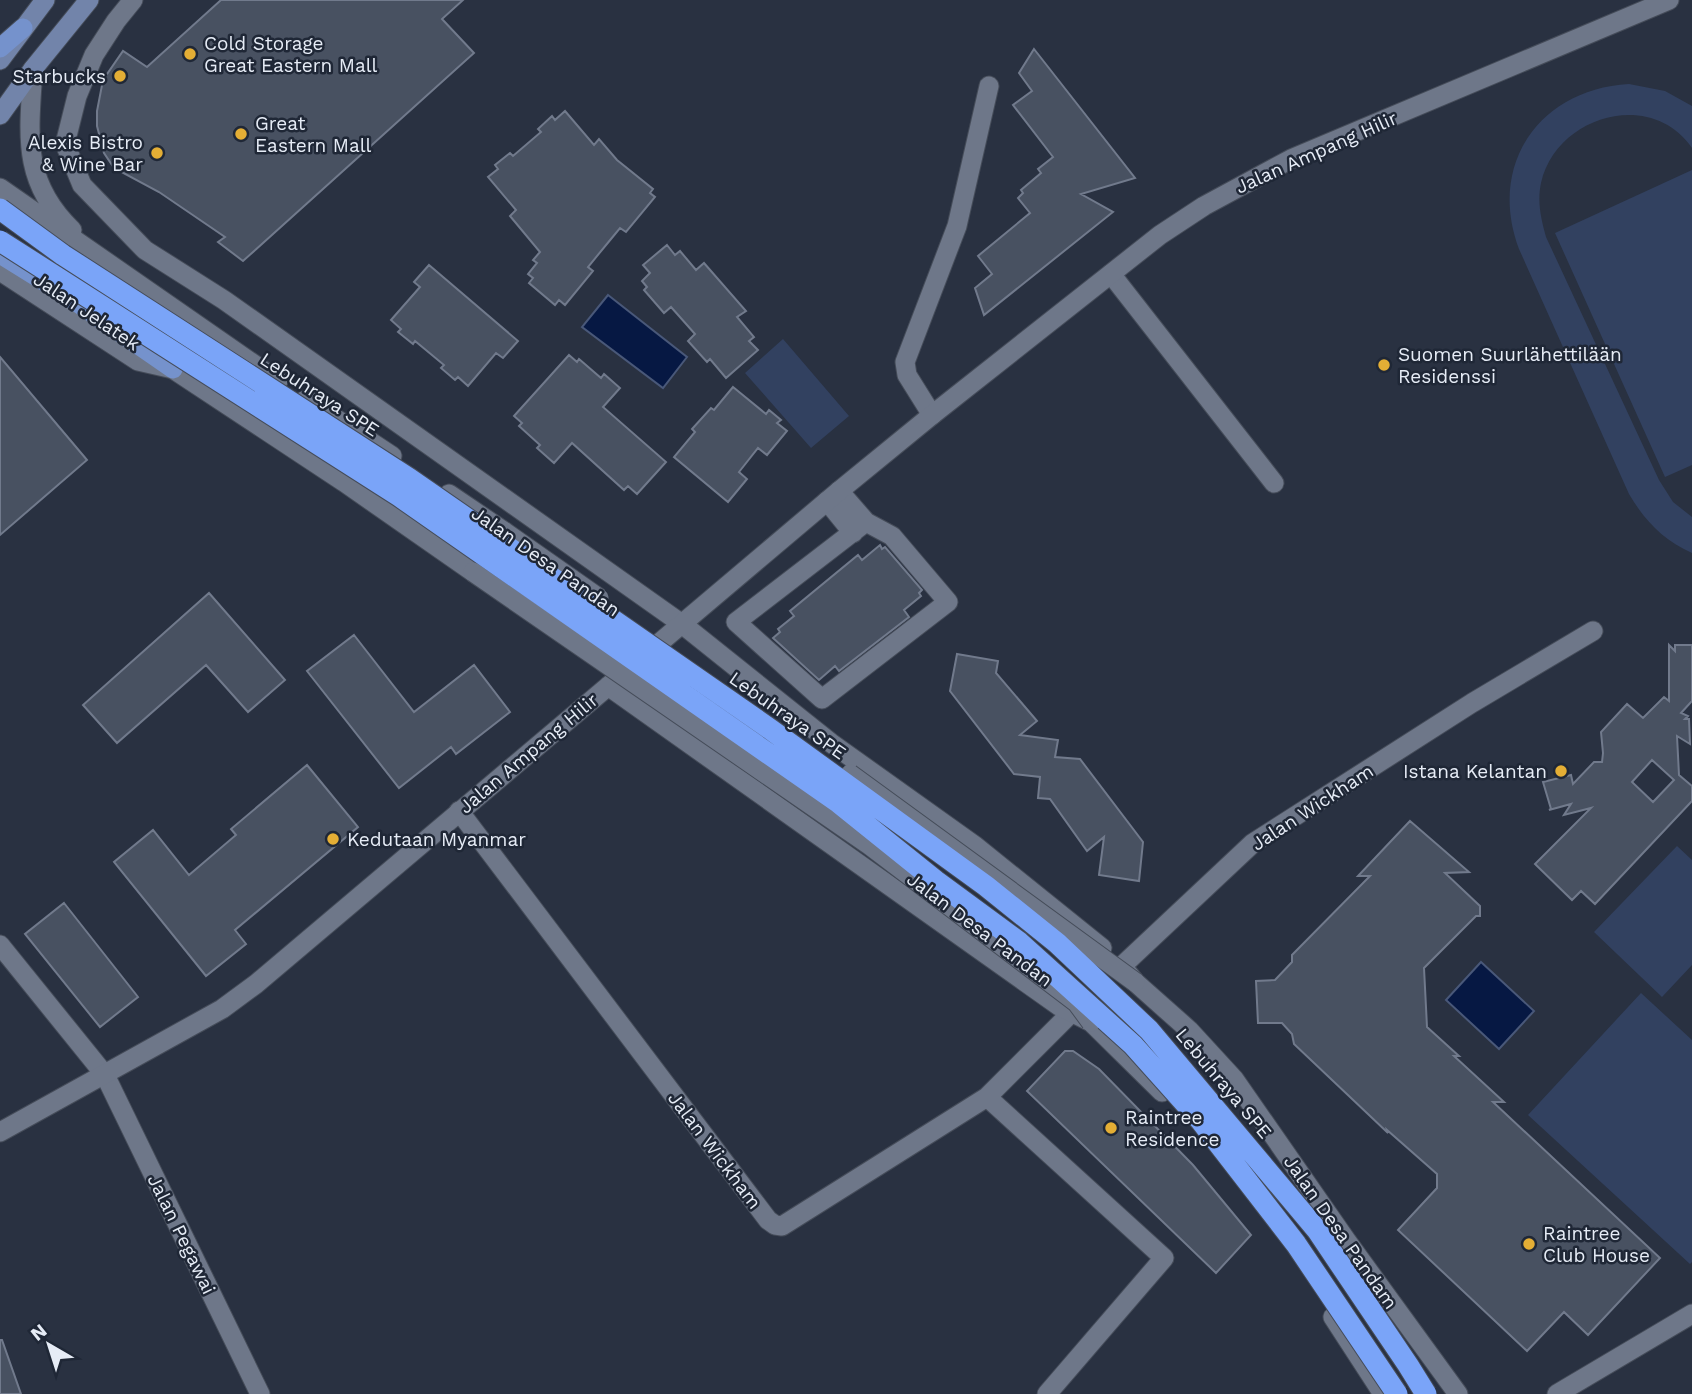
<svg xmlns="http://www.w3.org/2000/svg" width="1692" height="1394" font-family="'Work Sans',sans-serif">
  <style>
    .green { fill: #324160 }
    .water { fill: #061843; stroke: #495879; stroke-width: 2 }
    .building { fill: #485161; stroke: #717a8c; stroke-width: 2; fill-rule: evenodd }
    .lines { fill: none; stroke-linecap: round; stroke-linejoin: round }
    .minor-casing { stroke: #454c59; stroke-width: 21 }
    .tertiary-casing { stroke: #454c59; stroke-width: 21 }
    .secondary-casing { stroke: #454c59; stroke-width: 21 }
    .primary-casing { stroke: #454c59; stroke-width: 21 }
    .minor { stroke: #6e7789; stroke-width: 19 }
    .tertiary { stroke: #6e7789; stroke-width: 19 }
    .secondary { stroke: #7284aa; stroke-width: 19 }
    .primary { stroke: #7592cc; stroke-width: 19 }
    .tertiary-bridge-casing { stroke: #454c59; stroke-width: 21; stroke-linecap: butt }
    .motorway-bridge-casing { stroke: #454c59; stroke-width: 23; stroke-linecap: butt }
    .tertiary-bridge { stroke: #6e7789; stroke-width: 19 }
    .motorway-bridge { stroke: #7aa4f8; stroke-width: 21 }
    .poi-dot { fill: #e4ae35; stroke: #1f2736; stroke-width: 2.5 }
    .labels { text-anchor: middle; stroke-width: 5; stroke-linejoin: round; paint-order: stroke }
    .poi-label { font-size: 19px; fill: #e6ecf6; stroke: #1f2736; text-anchor: start }
    .street-label { font-size: 19px; fill: #e6ecf6; stroke: #1f2736 }
  </style>
  <rect width="100%" height="100%" fill="#293141"/>
  <path class="green" d="M 1629,84 L 1665,91 L 1692,106 L 1692,148 C 1651,88 1556,116 1541,183 C 1537,202 1541,219 1546,237 L 1659,480 L 1673,502 L 1692,517 L 1692,553 C 1663,540 1645,521 1629,494 L 1519,249 C 1487,164 1540,89 1629,84 Z
    M 1692,170 L 1692,465 L 1665,477 L 1555,233 Z
    M 783,339 L 849,416 L 811,448 L 745,373 Z
    M 1677,846 L 1692,860 L 1692,965 L 1662,997 L 1594,932 Z
    M 1641,993 L 1692,1040 L 1692,1262 L 1690,1264 L 1528,1115 Z"/>
  <path class="water" d="M 608,295 L 687,357 L 663,388 L 582,327 Z
    M 1481,962 L 1534,1011 L 1499,1049 L 1446,1000 Z"/>
  <path class="building" d="M 221,0 L 463,0 L 442,19 L 474,53 L 243,261 L 218,242 L 225,237 L 159,192 L 114,168 L 104,153 L 97,126 L 97,111 L 103,80 L 123,51 L 147,67 Z
    M 1034,49 L 1135,178 L 1081,194 L 1113,212 L 984,315 L 975,288 L 992,274 L 978,256 L 1030,213 L 1018,198 L 1023,193 L 1021,190 L 1041,173 L 1038,169 L 1053,157 L 1013,105 L 1032,91 L 1019,73 Z
    M 565,111 L 594,145 L 599,139 L 617,160 L 653,189 L 650,193 L 655,197 L 626,232 L 620,228 L 611,239 L 588,267 L 593,271 L 565,305 L 559,300 L 555,305 L 529,283 L 533,278 L 528,274 L 537,263 L 533,260 L 540,252 L 510,216 L 516,210 L 488,177 L 498,169 L 495,165 L 510,153 L 513,156 L 541,132 L 538,129 L 552,116 L 555,120 Z
    M 667,245 L 675,255 L 680,251 L 696,270 L 704,263 L 746,311 L 737,317 L 754,337 L 749,341 L 758,350 L 726,378 L 710,359 L 707,362 L 688,341 L 695,334 L 671,307 L 664,313 L 644,290 L 647,287 L 642,281 L 650,273 L 643,265 Z
    M 429,265 L 518,341 L 503,358 L 496,353 L 468,386 L 458,377 L 455,380 L 441,368 L 444,365 L 415,341 L 413,344 L 398,332 L 401,329 L 391,320 L 420,287 L 414,282 Z
    M 569,355 L 577,362 L 579,359 L 601,378 L 604,374 L 620,388 L 603,407 L 666,462 L 637,494 L 628,486 L 624,490 L 572,443 L 554,463 L 537,448 L 540,445 L 519,426 L 522,423 L 514,416 Z
    M 0,357 L 87,460 L 0,535 Z
    M 733,387 L 766,414 L 769,410 L 781,420 L 777,423 L 787,431 L 767,455 L 758,448 L 739,472 L 747,479 L 728,502 L 674,457 L 695,432 L 692,429 L 711,408 L 714,410 Z
    M 880,545 L 882,549 L 885,547 L 922,590 L 919,593 L 921,596 L 904,610 L 909,617 L 839,671 L 835,666 L 819,680 L 773,638 L 780,632 L 778,629 L 794,616 L 790,611 L 858,555 L 862,560 Z
    M 209,593 L 285,680 L 248,712 L 206,665 L 117,743 L 83,705 Z
    M 354,635 L 414,712 L 474,665 L 510,712 L 456,754 L 451,747 L 399,788 L 307,671 Z
    M 1669,645 L 1675,651 L 1675,645 L 1692,645 L 1692,701 L 1681,713 L 1688,716 L 1685,719 L 1689,719 L 1690,744 L 1677,736 L 1679,775 L 1692,786 L 1692,801 L 1595,904 L 1581,891 L 1572,900 L 1535,864 L 1591,808 L 1564,815 L 1571,804 L 1549,810 L 1551,809 L 1543,782 L 1571,775 L 1573,784 L 1594,762 L 1602,762 L 1603,753 L 1601,732 L 1627,704 L 1643,718 L 1664,697 L 1669,701 ZM 1652,760 L 1674,780 L 1653,802 L 1632,782 Z
    M 957,654 L 998,661 L 996,673 L 1037,721 L 1020,735 L 1058,740 L 1055,757 L 1080,759 L 1143,842 L 1139,881 L 1099,875 L 1104,837 L 1087,851 L 1050,799 L 1038,798 L 1040,777 L 1014,774 L 950,691 Z
    M 307,765 L 358,827 L 235,930 L 246,944 L 206,976 L 114,862 L 153,830 L 189,875 L 236,835 L 231,829 Z
    M 1410,821 L 1469,872 L 1445,873 L 1480,906 L 1480,916 L 1476,916 L 1424,968 L 1427,1027 L 1459,1056 L 1454,1056 L 1504,1102 L 1493,1102 L 1660,1258 L 1588,1335 L 1564,1312 L 1527,1351 L 1398,1230 L 1437,1188 L 1437,1174 L 1387,1130 L 1388,1133 L 1294,1044 L 1292,1034 L 1282,1023 L 1258,1023 L 1256,981 L 1275,980 L 1292,962 L 1292,955 L 1370,876 L 1358,876 Z
    M 64,903 L 138,997 L 100,1027 L 25,934 Z
    M 1065,1051 L 1073,1051 L 1099,1069 L 1193,1165 L 1251,1235 L 1216,1273 L 1027,1091 Z
    M 0,1340 L 2,1340 L 21,1394 L 0,1394 Z"/>
  <g class="lines">
    <g class="minor-casing">
      <path id="minor" d="M 133,0 L 116,21 L 94,55 L 77,96 L 65,144 L 82,185 L 145,250 L 224,300 L 682,624
        M 1111,274 L 1274,483
        M 932,415 L 907,375 L 905,362 L 957,226 L 989,86
        M 839,491 L 866,522
        M 827,501 L 853,533
        M 866,522 L 892,536 L 948,602 L 822,699 L 736,622 Z
        M 459,811 L 768,1220 L 775,1225 L 782,1226 L 987,1097 L 1072,1012
        M 0,945 L 105,1075 L 260,1394
        M 1122,966 L 1253,843 L 1472,703 L 1593,631
        M 987,1097 L 1164,1258 L 1047,1394
        M 1557,1394 L 1692,1314"/>
    </g>
    <g class="tertiary-casing">
      <path id="tertiary" d="M 33,69 C 29,134 21,181 72,230
        M 0,188 L 278,381
        M 0,271 L 138,361 L 173,369 L 344,482 L 473,572
        M 306,399 L 392,456
        M 449,494 L 505,532
        M 682,624 L 831,743 L 974,845 L 1102,948
        M 608,686 L 1059,1006 L 1091,1022 L 1162,1092
        M 1126,971 L 1135,982 L 1189,1030 L 1234,1079 L 1346,1240 L 1458,1394
        M 0,1132 L 222,1009 L 256,984 L 839,491 L 932,415 L 1160,235 L 1204,206 L 1291,159 L 1669,0
        M 1333,1317 L 1383,1394"/>
    </g>
    <g class="secondary-casing">
      <path id="secondary" d="M 0,60 L 45,0
        M 0,115 L 33,69 L 89,0"/>
    </g>
    <g class="primary-casing">
      <path id="primary" d="M 0,48 L 23,28
        M 0,254 L 69,297 L 173,369"/>
    </g>
    <use href="#minor" class="minor"/>
    <use href="#tertiary" class="tertiary"/>
    <use href="#secondary" class="secondary"/>
    <use href="#primary" class="primary"/>
    <g class="tertiary-bridge-casing">
      <path id="tertiary-bridge" d="M 505,532 L 599,598
        M 473,572 L 869,845 L 1077,1003 L 1091,1022
        M 850,774 L 1135,982"/>
    </g>
    <g class="motorway-bridge-casing">
      <path id="motorway-bridge" d="M 0,209 L 63,255 L 410,479 L 770,729 L 986,886 L 1057,943 L 1149,1030 L 1317,1230 L 1408,1365 L 1426,1394
        M 0,241 L 399,496 L 839,803 L 936,881 L 1019,942 L 1133,1045 L 1201,1121 L 1296,1244 L 1397,1394"/>
    </g>
    <use href="#tertiary-bridge" class="tertiary-bridge"/>
    <use href="#motorway-bridge" class="motorway-bridge"/>
  </g>
  <g class="poi-dot">
    <circle cx="190" cy="54" r="7"/>
    <circle cx="120" cy="76" r="7"/>
    <circle cx="241" cy="134" r="7"/>
    <circle cx="157" cy="153" r="7"/>
    <circle cx="1384" cy="365" r="7"/>
    <circle cx="1561" cy="771" r="7"/>
    <circle cx="333" cy="839" r="7"/>
    <circle cx="1111" cy="1128" r="7"/>
    <circle cx="1529" cy="1244" r="7"/>
  </g>
  <g class="labels">
    <g class="poi-label">
      <text x="204" y="50">Cold Storage<tspan x="204" dy="22">Great Eastern Mall</tspan></text>
      <text x="106" y="83" text-anchor="end">Starbucks</text>
      <text x="255" y="130">Great<tspan x="255" dy="22">Eastern Mall</tspan></text>
      <text x="143" y="149" text-anchor="end">Alexis Bistro<tspan x="143" dy="22">&amp; Wine Bar</tspan></text>
      <text x="1398" y="361">Suomen Suurlähettilään<tspan x="1398" dy="22">Residenssi</tspan></text>
      <text x="1547" y="778" text-anchor="end">Istana Kelantan</text>
      <text x="347" y="846">Kedutaan Myanmar</text>
      <text x="1125" y="1124">Raintree<tspan x="1125" dy="22">Residence</tspan></text>
      <text x="1543" y="1240">Raintree<tspan x="1543" dy="22">Club House</tspan></text>
    </g>
    <g class="street-label">
      <text transform="translate(1316 152) rotate(-24)" y="7">Jalan Ampang Hilir</text>
      <text transform="translate(87 311) rotate(34)" y="7">Jalan Jelatek</text>
      <text transform="translate(320 394) rotate(33)" y="7">Lebuhraya SPE</text>
      <text transform="translate(546 561) rotate(35)" y="7">Jalan Desa Pandan</text>
      <text transform="translate(788 715) rotate(35)" y="7">Lebuhraya SPE</text>
      <text transform="translate(528 753) rotate(-40)" y="7">Jalan Ampang Hilir</text>
      <text transform="translate(1312 807) rotate(-33)" y="7">Jalan Wickham</text>
      <text transform="translate(980 929) rotate(37)" y="7">Jalan Desa Pandan</text>
      <text transform="translate(1224 1083) rotate(50)" y="7">Lebuhraya SPE</text>
      <text transform="translate(715 1150) rotate(53)" y="7">Jalan Wickham</text>
      <text transform="translate(1341 1232) rotate(55)" y="7">Jalan Desa Pandam</text>
      <text transform="translate(182 1234) rotate(64)" y="7">Jalan Pegawai</text>
    </g>
  </g>
  <g transform="translate(49 1345) rotate(321)" stroke="#1f2736" stroke-width="5" paint-order="stroke">
  <path d="M0-5L12 26L0 18L-12 26Z" fill="#e6ecf6"/>
  <text y="-10" font-size="19" font-weight="bold" text-anchor="middle" fill="#e6ecf6">N</text>
  </g>
</svg>
